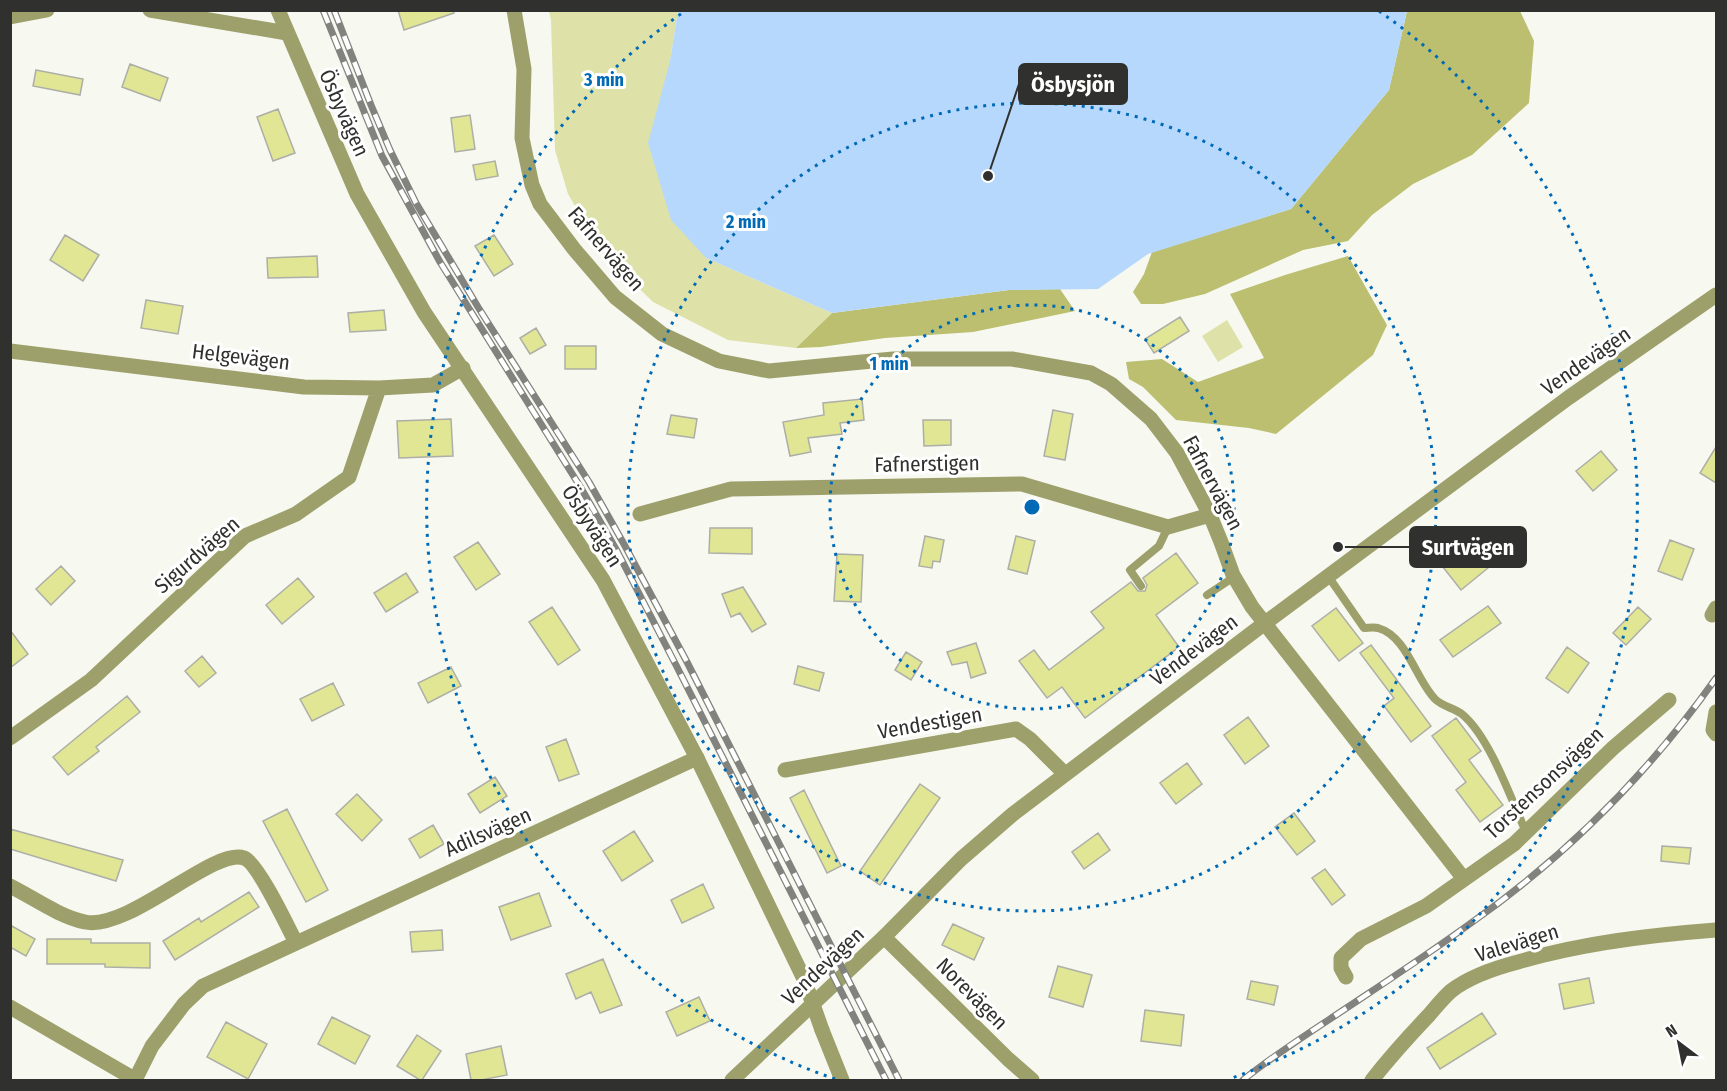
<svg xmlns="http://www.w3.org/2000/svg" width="1727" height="1091" font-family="'Fira Sans Condensed',sans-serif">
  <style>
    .green { fill: #dee2a9 }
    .forest { fill: #bbbf6f }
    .water { fill: #b5d8fc }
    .building { fill: #e1e694; stroke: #adaea7; stroke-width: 1.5 }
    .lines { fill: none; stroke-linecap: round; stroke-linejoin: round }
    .service { stroke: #9da06b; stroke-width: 8 }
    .minor { stroke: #9da06b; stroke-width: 15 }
    .tertiary { stroke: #9da06b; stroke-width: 15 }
    .rail-casing { stroke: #82827e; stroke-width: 7 }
    .rail { stroke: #fff; stroke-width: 4.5; stroke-dasharray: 14; stroke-linecap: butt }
    .tertiary-bridge { stroke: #9da06b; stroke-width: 15 }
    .ring { fill: none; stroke: #006ab6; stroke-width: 3; stroke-dasharray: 3 6 }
    .labels { text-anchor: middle; stroke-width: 6; stroke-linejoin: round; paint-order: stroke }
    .street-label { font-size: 21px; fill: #30302e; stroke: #fff }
    .centre { fill: #006ab6; stroke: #fff; stroke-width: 3 }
    .ring-label { font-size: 18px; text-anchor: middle; font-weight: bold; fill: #006ab6; stroke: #fff; stroke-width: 6; stroke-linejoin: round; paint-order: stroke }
    .leader { fill: none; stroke: #30302e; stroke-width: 2 }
    .callout-dot { fill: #30302e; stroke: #fff; stroke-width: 2 }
    .callout { fill: #30302e; stroke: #30302e; stroke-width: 2 }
    .callout-label { font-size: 22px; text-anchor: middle; font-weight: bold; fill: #fff }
  </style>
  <rect width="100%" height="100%" fill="#f7f8f0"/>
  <path class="green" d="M 549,11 L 678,11 L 670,61 L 706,258 L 832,313 L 796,348 L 728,340 L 653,302 L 602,252 L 568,194 L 555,150 L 551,20 Z
    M 1227,320 L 1243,347 L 1218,362 L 1202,336 Z"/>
  <path class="forest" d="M 1407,11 L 1520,11 L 1534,41 L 1529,103 L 1472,155 L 1413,184 L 1372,215 L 1348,241 L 1303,250 L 1205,294 L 1163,304 L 1141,304 L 1133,292 L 1144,274 L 1152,252 L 1291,209 L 1389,90 Z
    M 1348,256 L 1387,325 L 1373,355 L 1276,434 L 1249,428 L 1176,420 L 1143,387 L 1129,379 L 1126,362 L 1162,359 L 1198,382 L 1264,358 L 1230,294 L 1285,275 Z
    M 1060,289 L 1075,311 L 973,332 L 885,338 L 821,347 L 796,348 L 832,313 L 1009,290 Z"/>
  <path class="water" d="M 678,11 L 678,10 L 1407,11 L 1389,90 L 1291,209 L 1148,254 L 1098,289 L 1009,290 L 832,313 L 706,258 L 671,220 L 648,143 L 670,61 Z"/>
  <path class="building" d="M 398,10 L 453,10 L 454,13 L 404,30 Z
    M 130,64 L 168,78 L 160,101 L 122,87 Z
    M 36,70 L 83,79 L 80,95 L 33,86 Z
    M 278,109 L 295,153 L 273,161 L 257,117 Z
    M 470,115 L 475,149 L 455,152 L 451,118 Z
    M 495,161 L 498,176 L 476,180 L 473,165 Z
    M 65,235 L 99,255 L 83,281 L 50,260 Z
    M 494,235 L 513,264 L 494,276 L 475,246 Z
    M 317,256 L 318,277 L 268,278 L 267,258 Z
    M 146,300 L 183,306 L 178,334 L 141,328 Z
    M 384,310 L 386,330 L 350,332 L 348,313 Z
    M 1180,317 L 1189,331 L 1154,353 L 1145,339 Z
    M 536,328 L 546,345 L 530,354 L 520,338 Z
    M 565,346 L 596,346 L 596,369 L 565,369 Z
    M 862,399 L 864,420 L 840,423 L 842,434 L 808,438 L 811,452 L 790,456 L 783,422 L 824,415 L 823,403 Z
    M 1053,410 L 1073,414 L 1065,460 L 1044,456 Z
    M 671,415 L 697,419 L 694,438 L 667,434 Z
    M 451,419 L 453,456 L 399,458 L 397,421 Z
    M 923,420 L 951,420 L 951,445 L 924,446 Z
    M 1716,447 L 1716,483 L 1700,473 Z
    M 1601,451 L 1617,470 L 1593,491 L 1576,471 Z
    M 710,528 L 752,528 L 752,554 L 709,553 Z
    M 925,536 L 944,540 L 940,562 L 933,561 L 932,568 L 919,566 Z
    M 1016,536 L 1035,541 L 1027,574 L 1008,569 Z
    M 1670,540 L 1694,549 L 1682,580 L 1658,571 Z
    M 478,542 L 500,574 L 476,590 L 454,557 Z
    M 1470,545 L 1488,568 L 1461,590 L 1443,567 Z
    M 1176,553 L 1198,583 L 1156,615 L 1179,647 L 1085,718 L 1062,687 L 1047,698 L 1019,661 L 1034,650 L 1049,670 L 1104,628 L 1091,612 L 1131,582 L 1138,591 L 1145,591 L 1147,585 L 1143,578 Z
    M 837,554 L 863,555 L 861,602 L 834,601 Z
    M 61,566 L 75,581 L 51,605 L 36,589 Z
    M 406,573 L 418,592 L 386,612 L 374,593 Z
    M 298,578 L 314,597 L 282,624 L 266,605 Z
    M 743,587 L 766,624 L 752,632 L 740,613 L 731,617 L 722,594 Z
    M 1488,606 L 1501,623 L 1453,657 L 1440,640 Z
    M 552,607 L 580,650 L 558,665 L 529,622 Z
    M 1638,607 L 1651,619 L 1626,645 L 1613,633 Z
    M 1336,608 L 1363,643 L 1339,661 L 1312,626 Z
    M 10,630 L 28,654 L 10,668 Z
    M 976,643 L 986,673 L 971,678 L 967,662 L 952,665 L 947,652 Z
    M 1371,645 L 1431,726 L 1411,742 L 1384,706 L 1394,698 L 1360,653 Z
    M 1567,647 L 1589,663 L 1568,693 L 1546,678 Z
    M 906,652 L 922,662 L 911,680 L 895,670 Z
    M 202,656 L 216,673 L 199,687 L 185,671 Z
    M 798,666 L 824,673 L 819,691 L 794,684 Z
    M 451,667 L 461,686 L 428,703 L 418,683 Z
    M 333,683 L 344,705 L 312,721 L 300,699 Z
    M 127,696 L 140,712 L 96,747 L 99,751 L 68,775 L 53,757 Z
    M 1248,717 L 1269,746 L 1245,764 L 1224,735 Z
    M 1456,718 L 1481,751 L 1469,760 L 1503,805 L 1480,822 L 1456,790 L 1466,782 L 1432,736 Z
    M 566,739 L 579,774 L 559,781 L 546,747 Z
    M 1187,763 L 1202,784 L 1176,804 L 1160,783 Z
    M 495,777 L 507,796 L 480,813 L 468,794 Z
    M 920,784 L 940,798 L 880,885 L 860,871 Z
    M 804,790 L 841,866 L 827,873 L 790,798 Z
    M 357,794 L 382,820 L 362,841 L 336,814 Z
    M 287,809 L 328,890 L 306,902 L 263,821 Z
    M 1294,813 L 1315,841 L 1297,855 L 1275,827 Z
    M 433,825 L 444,844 L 420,858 L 409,839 Z
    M 10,829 L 123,860 L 116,881 L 10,849 Z
    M 634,831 L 653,861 L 622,881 L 603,851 Z
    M 1098,833 L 1110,850 L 1084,869 L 1072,852 Z
    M 1662,846 L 1691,848 L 1689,864 L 1661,861 Z
    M 1325,869 L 1345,895 L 1332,905 L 1312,878 Z
    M 703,884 L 714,908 L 682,923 L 671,900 Z
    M 249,892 L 259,907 L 175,960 L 163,941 L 199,918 L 201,922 Z
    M 539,893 L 551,926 L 511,940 L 499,907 Z
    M 953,924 L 984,938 L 974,960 L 942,945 Z
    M 10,925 L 35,939 L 26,956 L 10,947 Z
    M 442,930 L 443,950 L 412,952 L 410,932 Z
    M 47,939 L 91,939 L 91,943 L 150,943 L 150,968 L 105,967 L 105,964 L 47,964 Z
    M 603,959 L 622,1005 L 600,1013 L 591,992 L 576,999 L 566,974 Z
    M 1058,966 L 1092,975 L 1083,1007 L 1049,997 Z
    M 1589,978 L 1594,1003 L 1564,1009 L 1559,984 Z
    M 1251,981 L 1278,986 L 1274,1005 L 1247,999 Z
    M 699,997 L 710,1021 L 677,1036 L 666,1012 Z
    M 1145,1010 L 1184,1015 L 1181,1046 L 1141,1041 Z
    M 1482,1013 L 1496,1034 L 1440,1069 L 1427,1048 Z
    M 332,1017 L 370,1036 L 355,1064 L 318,1044 Z
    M 226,1022 L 267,1044 L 248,1079 L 207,1057 Z
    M 417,1035 L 441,1051 L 422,1080 L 420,1080 L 397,1066 Z
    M 501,1046 L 507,1075 L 481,1080 L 471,1080 L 466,1054 Z"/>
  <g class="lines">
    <path class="service" d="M 1328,576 L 1364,628 C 1368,628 1374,627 1378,628 C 1407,636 1416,680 1435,699 C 1443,707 1455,708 1463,715 C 1490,738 1511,799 1526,832
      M 1141,586 L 1130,570 L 1159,546 L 1168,527
      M 1207,595 L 1234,577"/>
    <path class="minor" d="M 150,10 L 287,33
      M 514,10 L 524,69 L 522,138 L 532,185 L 540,204 L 574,249 L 615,297 L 662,334 L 719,361 L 769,371 L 893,359 L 1012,359 L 1091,373 L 1111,384 L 1151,419 L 1177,453 L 1210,515 L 1221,542 L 1233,575 L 1252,607 L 1464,879
      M 10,17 L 47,10
      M 10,351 L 304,387 L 379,388 L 433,385 L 463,368
      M 640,514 L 731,489 L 1022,484 L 1168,527 L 1210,515
      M 1712,615 L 1716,608
      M 1716,712 L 1713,730 L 1716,734
      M 10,738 L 91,680 L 245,536 L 296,514 L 349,477 L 379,388
      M 785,770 L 1016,729 L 1030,739 L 1065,774
      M 10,886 C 34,898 58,916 85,922 C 129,931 214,847 244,858 C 257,862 288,927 296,943
      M 884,937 L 1008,1059 L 1032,1080
      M 1346,977 L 1341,968 L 1341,958 L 1361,939 L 1426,906 L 1514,844 L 1613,748 L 1669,700
      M 135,1080 L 152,1046 L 184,1004 L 203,986 L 697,758
      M 1372,1080 C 1390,1057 1409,1036 1429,1015 C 1436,1007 1443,998 1451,991 C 1470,976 1495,968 1518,962 C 1582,943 1650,935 1716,930"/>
    <path class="tertiary" d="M 278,10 L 357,194 L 424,312 L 603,580 L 697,758 L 804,979
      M 10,1007 L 136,1080
      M 822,1030 L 842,1080
      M 732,1080 L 884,937 L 961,859 L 1013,814 L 1265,623 L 1568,398 L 1716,295"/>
    <g class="rail-casing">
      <path id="rail" d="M 323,10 L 382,156 L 440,262 L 581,488 L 617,551 L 677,667 L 886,1080
        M 334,10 L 371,105 L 390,150 L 416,203 L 478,307 L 589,482 L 625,546 L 687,662 L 899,1080
        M 1243,1080 C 1273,1056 1304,1036 1336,1015 C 1381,985 1427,955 1471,923 C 1566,856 1649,773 1716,678"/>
    </g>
    <use href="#rail" class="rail"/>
    <path class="tertiary-bridge" d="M 804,979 L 822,1030"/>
  </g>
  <g class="ring">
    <circle cx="1032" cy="507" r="202"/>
    <circle cx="1032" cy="507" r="404"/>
    <path d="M835 1079A605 605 0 0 1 685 11M1379 11A605 605 0 0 1 1229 1079"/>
  </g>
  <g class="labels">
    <g class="street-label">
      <text transform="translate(344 113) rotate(66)" y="7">Ösbyvägen</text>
      <text transform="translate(606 249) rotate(49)" y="7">Fafnervägen</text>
      <text transform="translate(241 357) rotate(7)" y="7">Helgevägen</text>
      <text transform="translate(1586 361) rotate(-35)" y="7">Vendevägen</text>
      <text transform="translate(927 464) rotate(-1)" y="7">Fafnerstigen</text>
      <text transform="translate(1213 483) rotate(62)" y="7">Fafnervägen</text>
      <text transform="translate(592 526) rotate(57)" y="7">Ösbyvägen</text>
      <text transform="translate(197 555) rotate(-41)" y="7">Sigurdvägen</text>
      <text transform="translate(1194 650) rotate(-37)" y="7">Vendevägen</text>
      <text transform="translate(930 723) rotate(-10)" y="7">Vendestigen</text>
      <text transform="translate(1544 783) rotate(-43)" y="7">Torstensonsvägen</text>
      <text transform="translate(488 832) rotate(-24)" y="7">Adilsvägen</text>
      <text transform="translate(1517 943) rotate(-17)" y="7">Valevägen</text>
      <text transform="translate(823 966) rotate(-43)" y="7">Vendevägen</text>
      <text transform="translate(972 994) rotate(45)" y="7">Norevägen</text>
    </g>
  </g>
  <circle cx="1032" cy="507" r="9" class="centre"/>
  <g class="ring-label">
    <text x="604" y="86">3 min</text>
    <text x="746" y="228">2 min</text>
    <text x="889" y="370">1 min</text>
  </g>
  <path class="leader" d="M988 176L1019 84M1338 547L1410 547"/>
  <g class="callout-dot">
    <circle cx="988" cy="176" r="6"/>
    <circle cx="1338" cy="547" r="6"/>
  </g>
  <g class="callout">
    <rect x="1019" y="64" width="108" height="40" rx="6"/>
    <rect x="1410" y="527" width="116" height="40" rx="6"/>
  </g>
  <g class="callout-label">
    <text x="1073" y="92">Ösbysjön</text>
    <text x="1468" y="555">Surtvägen</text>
  </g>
  <rect width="1727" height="1091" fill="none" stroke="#30302e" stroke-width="24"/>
  <g transform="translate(1679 1043) rotate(328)" stroke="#ffffff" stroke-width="4.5" paint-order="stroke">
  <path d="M0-4.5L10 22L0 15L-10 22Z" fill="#30302e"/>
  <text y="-9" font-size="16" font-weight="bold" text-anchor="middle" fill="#30302e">N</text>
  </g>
</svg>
